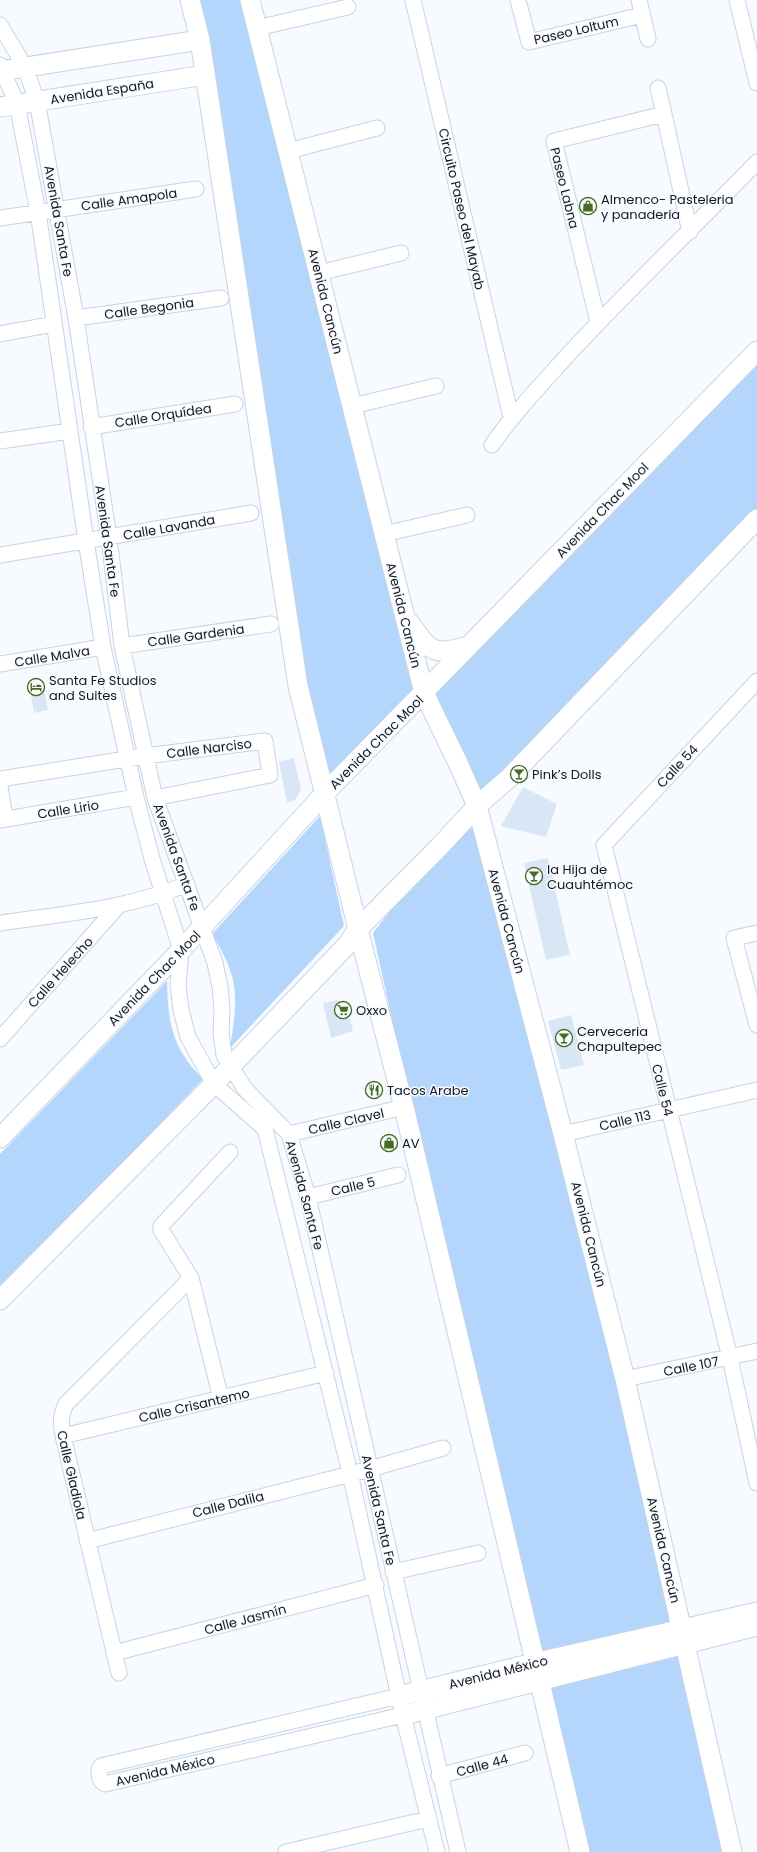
<svg xmlns="http://www.w3.org/2000/svg" width="757" height="1852" font-family="Poppins,sans-serif">
  <style>
    .green { fill: #b5d6fc }
    .building { fill: #d9e6f5 }
    .lines { fill: none; stroke-linecap: round; stroke-linejoin: round }
    .minor-casing { stroke: #c5d4e5; stroke-width: 17 }
    .major-casing { stroke: #c5d4e5; stroke-width: 21 }
    .minor { stroke: #fff; stroke-width: 15 }
    .major { stroke: #fff; stroke-width: 19 }
    .labels { text-anchor: middle; stroke-width: 3; stroke-linejoin: round; paint-order: stroke }
    .street-label { font-size: 13px; fill: #14191f; stroke: #f7fafe }
    .poi-label { font-size: 13px; fill: #14191f; stroke: #f7fafe; text-anchor: start }
  </style>
  <rect width="100%" height="100%" fill="#f7fafe"/>
  <path class="green" d="M 190,0 L 251,0 L 417,693 L 397,719 L 330,774 L 289,623 Z
    M 757,353 L 757,513 L 482,793 L 457,761 L 430,694 Z
    M 320,816 L 344,926 L 230,1048 C 238,996 240,980 212,934 Z
    M 474,827 L 682,1630 L 534,1663 L 373,933 L 442,844 Z
    M 167,981 C 168,1023 172,1048 203,1079 L 0,1291 L 0,1154 Z
    M 685,1644 L 734,1852 L 581,1852 L 538,1682 Z"/>
  <path class="building" d="M 42,680 L 48,710 L 34,713 L 29,683 Z
    M 294,758 L 301,790 L 295,800 L 287,803 L 279,762 Z
    M 523,787 L 557,804 L 546,837 L 501,826 Z
    M 548,858 L 570,955 L 546,960 L 524,863 Z
    M 338,1000 L 347,1006 L 353,1031 L 331,1038 L 323,1003 Z
    M 571,1015 L 584,1065 L 561,1070 L 548,1021 Z"/>
  <g class="lines">
    <g class="minor-casing">
      <path id="minor" d="M 413,0 L 511,417
        M 518,0 L 529,42 L 642,15
        M 639,0 L 648,39
        M 737,0 L 757,83
        M 0,25 L 25,67 L 37,101 L 76,318 L 109,538 L 122,646 L 155,798 L 215,963 L 220,987 L 222,1009 L 221,1034 L 224,1055 L 245,1089 L 289,1134 L 308,1197 L 458,1852
        M 257,28 L 348,7
        M 0,65 L 17,104 L 38,212 L 86,541 L 103,647 L 136,797 L 152,859 L 181,950 L 178,985 L 181,1010 L 188,1037 L 214,1084 L 265,1129 L 350,1473 L 403,1715 L 437,1852
        M 658,88 L 664,114
        M 288,151 L 377,128
        M 0,218 L 196,189
        M 319,273 L 401,253
        M 76,318 L 221,298
        M 598,322 L 554,141 L 664,114 L 690,232
        M 0,334 L 54,324
        M 352,406 L 436,386
        M 91,427 L 235,404
        M 0,441 L 70,431
        M 492,445 C 514,413 540,386 566,357 C 628,290 694,227 757,162
        M 384,534 L 467,515
        M 0,555 L 251,513
        M 122,646 L 271,624
        M 0,664 L 103,647
        M 757,681 L 604,845 L 730,1358 L 757,1483
        M 0,779 L 145,756 L 265,741 L 270,775 L 155,798
        M 0,786 L 5,819
        M 0,820 L 136,797
        M 0,923 C 63,914 128,909 187,884
        M 757,933 L 734,938 L 757,1025
        M 0,1039 L 119,905
        M 289,1134 L 404,1107
        M 563,1134 L 757,1090
        M 308,1197 L 398,1175
        M 625,1379 L 757,1351
        M 221,1399 L 191,1278 L 161,1230 L 161,1226 L 230,1152
        M 63,1436 L 326,1373
        M 87,1541 L 370,1469 L 443,1448
        M 393,1572 L 478,1553
        M 114,1653 L 376,1585
        M 119,1673 L 63,1436 C 61,1424 60,1416 66,1404 L 191,1278
        M 399,1696 L 101,1766 C 97,1770 99,1776 101,1781 L 105,1784 L 403,1715
        M 439,1776 L 525,1753
        M 286,1852 L 428,1819"/>
    </g>
    <g class="major-casing">
      <path id="major" d="M 190,0 L 200,40 L 298,686 L 358,929 L 404,1107 L 580,1852
        M 250,0 L 424,693 L 457,761 L 477,806 L 563,1134 L 625,1379 L 732,1852
        M 0,71 L 200,40
        M 0,107 L 205,75
        M 410,623 C 431,653 433,656 469,646
        M 0,1138 L 181,950 L 325,793 L 757,351
        M 0,1300 L 214,1084 L 347,945 L 358,929 L 442,844 L 477,806 L 509,778 L 757,519
        M 399,1696 L 534,1663 L 757,1612
        M 403,1715 L 757,1626"/>
    </g>
    <use href="#minor" class="minor"/>
    <use href="#major" class="major"/>
  </g>
  <defs>
    <g id="shop-ring" transform="scale(0.9)"><circle r="9.5" fill="#f7fafe" stroke="#486b23" stroke-width="1.5"/><path d="M-5-2.5h2.3a2.7 3.5 0 0 1 5.4 0H5L5.5 6h-11ZM-1.5-2.5h3a1.5 2.3 0 0 0-3 0Z" fill="#486b23"/></g>
    <g id="hotel-ring" transform="scale(0.9)"><circle r="9.5" fill="#f7fafe" stroke="#486b23" stroke-width="1.5"/><path d="M-6-4.5h1.5V1H6V5H4.5V3h-9V5H-6ZM-4 0a1.8 1.8 0 1 1 3.6 0ZM.5 0V-2.5h3Q6-2.5 6 0Z" fill="#486b23"/></g>
    <g id="bar-ring" transform="scale(0.9)"><circle r="9.5" fill="#f7fafe" stroke="#486b23" stroke-width="1.5"/><path d="M-6-5H6L.8 .8V4.5H3.5V6h-7V4.5H-.8V.8Z" fill="#486b23"/></g>
    <g id="supermarket-ring" transform="scale(0.9)"><circle r="9.5" fill="#f7fafe" stroke="#486b23" stroke-width="1.5"/><path d="M-6-5.5h2.5l.6 2H6L4.5 2H-2.5L-4.4-4H-6ZM-1.5 3.2a1.3 1.3 0 1 0 .1 0ZM3 3.2a1.3 1.3 0 1 0 .1 0Z" fill="#486b23"/></g>
    <g id="restaurant-ring" transform="scale(0.9)"><circle r="9.5" fill="#f7fafe" stroke="#486b23" stroke-width="1.5"/><path d="M-5-6h1v4h1v-4h1v4h1v-4h1v5L-1.5 .5V6h-2V.5L-5-1ZM5-6V6H3V1.5H1.5Q1.5-4 5-6Z" fill="#486b23"/></g>
  </defs>
  <g fill-rule="evenodd">
    <use href="#shop-ring" x="588" y="206"/>
    <use href="#hotel-ring" x="36" y="687"/>
    <use href="#bar-ring" x="519" y="774"/>
    <use href="#bar-ring" x="534" y="876"/>
    <use href="#supermarket-ring" x="343" y="1010"/>
    <use href="#bar-ring" x="564" y="1038"/>
    <use href="#restaurant-ring" x="374" y="1090"/>
    <use href="#shop-ring" x="389" y="1143"/>
  </g>
  <g class="labels">
    <g class="street-label">
      <text transform="translate(576 30) rotate(-13)" y="5">Paseo Loltum</text>
      <text transform="translate(102 91) rotate(-9)" y="5">Avenida España</text>
      <text transform="translate(565 188) rotate(76)" y="5">Paseo Labna</text>
      <text transform="translate(129 199) rotate(-8)" y="5">Calle Amapola</text>
      <text transform="translate(462 209) rotate(77)" y="5">Circuito Paseo del Mayab</text>
      <text transform="translate(59 221) rotate(80)" y="5">Avenida Santa Fe</text>
      <text transform="translate(326 301) rotate(76)" y="5">Avenida Cancún</text>
      <text transform="translate(149 308) rotate(-8)" y="5">Calle Begonia</text>
      <text transform="translate(163 415) rotate(-9)" y="5">Calle Orquídea</text>
      <text transform="translate(602 510) rotate(-46)" y="5">Avenida Chac Mool</text>
      <text transform="translate(169 527) rotate(-10)" y="5">Calle Lavanda</text>
      <text transform="translate(108 541) rotate(82)" y="5">Avenida Santa Fe</text>
      <text transform="translate(404 615) rotate(76)" y="5">Avenida Cancún</text>
      <text transform="translate(196 635) rotate(-8)" y="5">Calle Gardenia</text>
      <text transform="translate(52 656) rotate(-9)" y="5">Calle Malva</text>
      <text transform="translate(376 742) rotate(-45)" y="5">Avenida Chac Mool</text>
      <text transform="translate(209 748) rotate(-7)" y="5">Calle Narciso</text>
      <text transform="translate(677 766) rotate(-47)" y="5">Calle 54</text>
      <text transform="translate(68 809) rotate(-9)" y="5">Calle Lirio</text>
      <text transform="translate(177 857) rotate(70)" y="5">Avenida Santa Fe</text>
      <text transform="translate(507 921) rotate(75)" y="5">Avenida Cancún</text>
      <text transform="translate(60 972) rotate(-48)" y="5">Calle Helecho</text>
      <text transform="translate(154 978) rotate(-46)" y="5">Avenida Chac Mool</text>
      <text transform="translate(663 1090) rotate(76)" y="5">Calle 54</text>
      <text transform="translate(625 1120) rotate(-13)" y="5">Calle 113</text>
      <text transform="translate(346 1121) rotate(-13)" y="5">Calle Clavel</text>
      <text transform="translate(353 1186) rotate(-13)" y="5">Calle 5</text>
      <text transform="translate(305 1195) rotate(75)" y="5">Avenida Santa Fe</text>
      <text transform="translate(589 1234) rotate(76)" y="5">Avenida Cancún</text>
      <text transform="translate(691 1366) rotate(-11)" y="5">Calle 107</text>
      <text transform="translate(194 1405) rotate(-13)" y="5">Calle Crisantemo</text>
      <text transform="translate(72 1475) rotate(77)" y="5">Calle Gladiola</text>
      <text transform="translate(228 1504) rotate(-14)" y="5">Calle Dalila</text>
      <text transform="translate(379 1510) rotate(77)" y="5">Avenida Santa Fe</text>
      <text transform="translate(664 1550) rotate(77)" y="5">Avenida Cancún</text>
      <text transform="translate(245 1619) rotate(-15)" y="5">Calle Jasmín</text>
      <text transform="translate(498 1672) rotate(-14)" y="5">Avenida México</text>
      <text transform="translate(482 1765) rotate(-15)" y="5">Calle 44</text>
      <text transform="translate(165 1770) rotate(-13)" y="5">Avenida México</text>
    </g>
    <g class="poi-label">
      <text x="601" y="204">Almenco- Pasteleria<tspan x="601" dy="15">y panaderia</tspan></text>
      <text x="49" y="685">Santa Fe Studios<tspan x="49" dy="15">and Suites</tspan></text>
      <text x="532" y="779">Pink’s Dolls</text>
      <text x="547" y="874">la Hija de<tspan x="547" dy="15">Cuauhtémoc</tspan></text>
      <text x="356" y="1015">Oxxo</text>
      <text x="577" y="1036">Cerveceria<tspan x="577" dy="15">Chapultepec</tspan></text>
      <text x="387" y="1095">Tacos Arabe</text>
      <text x="402" y="1148">AV</text>
    </g>
  </g>
</svg>
